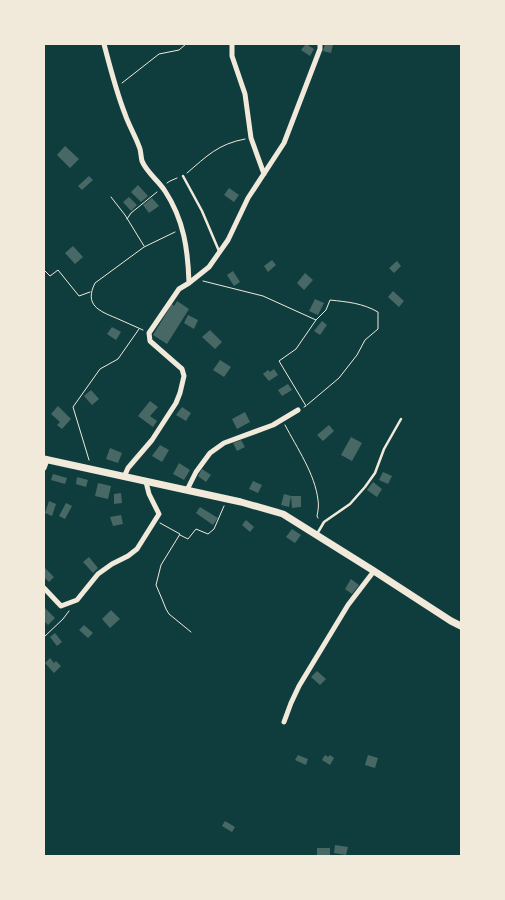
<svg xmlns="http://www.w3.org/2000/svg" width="505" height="900" font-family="'Crimson Pro',serif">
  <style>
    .building { fill: #486865 }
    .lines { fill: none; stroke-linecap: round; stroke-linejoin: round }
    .path { stroke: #f1e9da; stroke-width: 1 }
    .service { stroke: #f1e9da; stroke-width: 2.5 }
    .minor { stroke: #f1e9da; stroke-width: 5 }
    .secondary { stroke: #f1e9da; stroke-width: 7 }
  </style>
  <rect width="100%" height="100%" fill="#0f3d3e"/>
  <path class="building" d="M 306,44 L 314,49 L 310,56 L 301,50 Z
    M 325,44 L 333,44 L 331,53 L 323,51 Z
    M 65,146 L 79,159 L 70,168 L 57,155 Z
    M 89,176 L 93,180 L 82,190 L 78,186 Z
    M 138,185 L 148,196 L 141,202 L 131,192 Z
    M 229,188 L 239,195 L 234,202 L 224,195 Z
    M 129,197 L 137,205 L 131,211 L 123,202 Z
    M 152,198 L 159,206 L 149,213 L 143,205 Z
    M 73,246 L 83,257 L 75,264 L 65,253 Z
    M 272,260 L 276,265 L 268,272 L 264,266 Z
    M 397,261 L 401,266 L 394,273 L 389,268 Z
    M 233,271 L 240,282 L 234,286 L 227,275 Z
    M 305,273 L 313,280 L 304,290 L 297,283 Z
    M 393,291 L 404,301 L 399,307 L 388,297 Z
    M 315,299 L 324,303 L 318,315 L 309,311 Z
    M 177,301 L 189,309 L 167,344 L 153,335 L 172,304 L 174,306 Z
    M 188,315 L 198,320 L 194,329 L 184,323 Z
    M 322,321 L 327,325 L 320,335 L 314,331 Z
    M 112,327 L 121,332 L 116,340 L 107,334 Z
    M 210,330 L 222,342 L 215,349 L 202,337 Z
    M 220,360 L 231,367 L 224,377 L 213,370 Z
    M 274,369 L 278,375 L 269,381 L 263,374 L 268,370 L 270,372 Z
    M 288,384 L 292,390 L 282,396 L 278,390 Z
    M 91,390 L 99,399 L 92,405 L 84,396 Z
    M 150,401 L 158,407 L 150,416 L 157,421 L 153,427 L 138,416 Z
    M 58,406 L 71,419 L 62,429 L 57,425 L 60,422 L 51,414 Z
    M 182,407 L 191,413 L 186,421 L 176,415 Z
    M 245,412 L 250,422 L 237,429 L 232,419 Z
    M 329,425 L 334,431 L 323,441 L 317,435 Z
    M 351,437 L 362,443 L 352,461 L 341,455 Z
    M 241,440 L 245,447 L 237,451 L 233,443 Z
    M 160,445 L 169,450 L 162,462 L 152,456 Z
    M 110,448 L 122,453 L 118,463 L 106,459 Z
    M 179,463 L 190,470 L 184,480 L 173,474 Z
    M 202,469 L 211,475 L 206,482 L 198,476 Z
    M 383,472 L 392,476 L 388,484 L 379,480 Z
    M 53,474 L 67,478 L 65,484 L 51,480 Z
    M 77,477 L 88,480 L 86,487 L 76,484 Z
    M 253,481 L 262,485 L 258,493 L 249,489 Z
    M 373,482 L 382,489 L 377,497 L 367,490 Z
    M 98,483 L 111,486 L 108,499 L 95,496 Z
    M 121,493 L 122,503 L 114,504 L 114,494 Z
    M 284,494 L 291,496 L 301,496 L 301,507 L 292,508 L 291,496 L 289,507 L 281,505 Z
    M 49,501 L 56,504 L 52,516 L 45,513 Z
    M 66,503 L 72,506 L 65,519 L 59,516 Z
    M 200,507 L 218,518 L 213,525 L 196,513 Z
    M 121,515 L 123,524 L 113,526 L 110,517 Z
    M 246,520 L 254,527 L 250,532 L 242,525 Z
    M 292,529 L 301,535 L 295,543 L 286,537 Z
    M 89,557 L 98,568 L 93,573 L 83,562 Z
    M 45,568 L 54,577 L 49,582 L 44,577 L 44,570 Z
    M 351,579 L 359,585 L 352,594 L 345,589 Z
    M 45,608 L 55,618 L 48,625 L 44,621 L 44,610 Z
    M 111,610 L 120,619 L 110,628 L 102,619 Z
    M 84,625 L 93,633 L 88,638 L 79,630 Z
    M 55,633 L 62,642 L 57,646 L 50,637 Z
    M 50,658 L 54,663 L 56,661 L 61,666 L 54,673 L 45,663 Z
    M 317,671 L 326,679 L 320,685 L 311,677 Z
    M 298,755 L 308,759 L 306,765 L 295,760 Z
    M 325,755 L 328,757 L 330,755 L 334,758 L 330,765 L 322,760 Z
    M 368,755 L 378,758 L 375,768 L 365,765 Z
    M 225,821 L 235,827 L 232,832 L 222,826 Z
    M 335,845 L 348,847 L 346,855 L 334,853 Z
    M 317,848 L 330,848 L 330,855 L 317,855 Z"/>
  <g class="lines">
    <path class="path" d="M 122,83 L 159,54 L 179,50 L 186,44
      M 187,173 C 207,156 218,144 245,139
      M 167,183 L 170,181 L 177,178
      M 111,197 L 125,215 L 144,246
      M 127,219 L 131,213 L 157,192
      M 44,270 L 50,276 L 58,270 L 79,296 L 90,292
      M 203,281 L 263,296 L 316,320 L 296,349 L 279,361 L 306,406 L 304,407
      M 143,330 C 134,326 125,322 116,318 C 99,311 84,305 95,283 L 144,247 L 175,232
      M 307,405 L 339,378 L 357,355 L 365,340 L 378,329 L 378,312 C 362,303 348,302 330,300 L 326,310 L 316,320
      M 285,425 C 297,448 315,474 318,500 C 319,505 318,511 317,516 L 318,518
      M 89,460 L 73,407 L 100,369 L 118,359 L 139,329
      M 160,523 L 180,534 L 161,565 L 156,585 L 162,599 L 166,609 L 169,614 L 191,632
      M 180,535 L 188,539 L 196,529 L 208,534 L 214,529 L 224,506
      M 44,637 L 63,619 L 69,611"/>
    <path class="service" d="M 183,176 L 202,211 L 219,251
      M 317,534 L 324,522 L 350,504 L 365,487 L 375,473 L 384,449 L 401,419"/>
    <path class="minor" d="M 104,44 C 110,67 116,91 125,114 C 129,126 136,137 140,149 C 141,153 141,157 142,161 C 147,173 159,181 165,191 C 184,220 188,250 189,283
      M 232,44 L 232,56 L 245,94 L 251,138 L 264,174
      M 44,468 L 47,460
      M 124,477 L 128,468 L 152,440 L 176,403 L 180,393 L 184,376 L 182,369 L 150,341 L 149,333 L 179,289 L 189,283 L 209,267 L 228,240 L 248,198 L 284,143 L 320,49 L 320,44
      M 187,490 L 196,472 L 210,453 L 224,443 L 273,425 L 298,410
      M 44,588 L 61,606 L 77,600 L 98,574 L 112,564 L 128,556 L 137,549 L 159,514 L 149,494 L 146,482
      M 284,722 L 291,703 L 299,686 L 348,605 L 374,571"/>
    <path class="secondary" d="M 44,459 L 241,502 L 283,514 L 374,571 L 451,621 L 461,626"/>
  </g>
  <rect width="505" height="900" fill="none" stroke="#f1e9da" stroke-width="90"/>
</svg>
